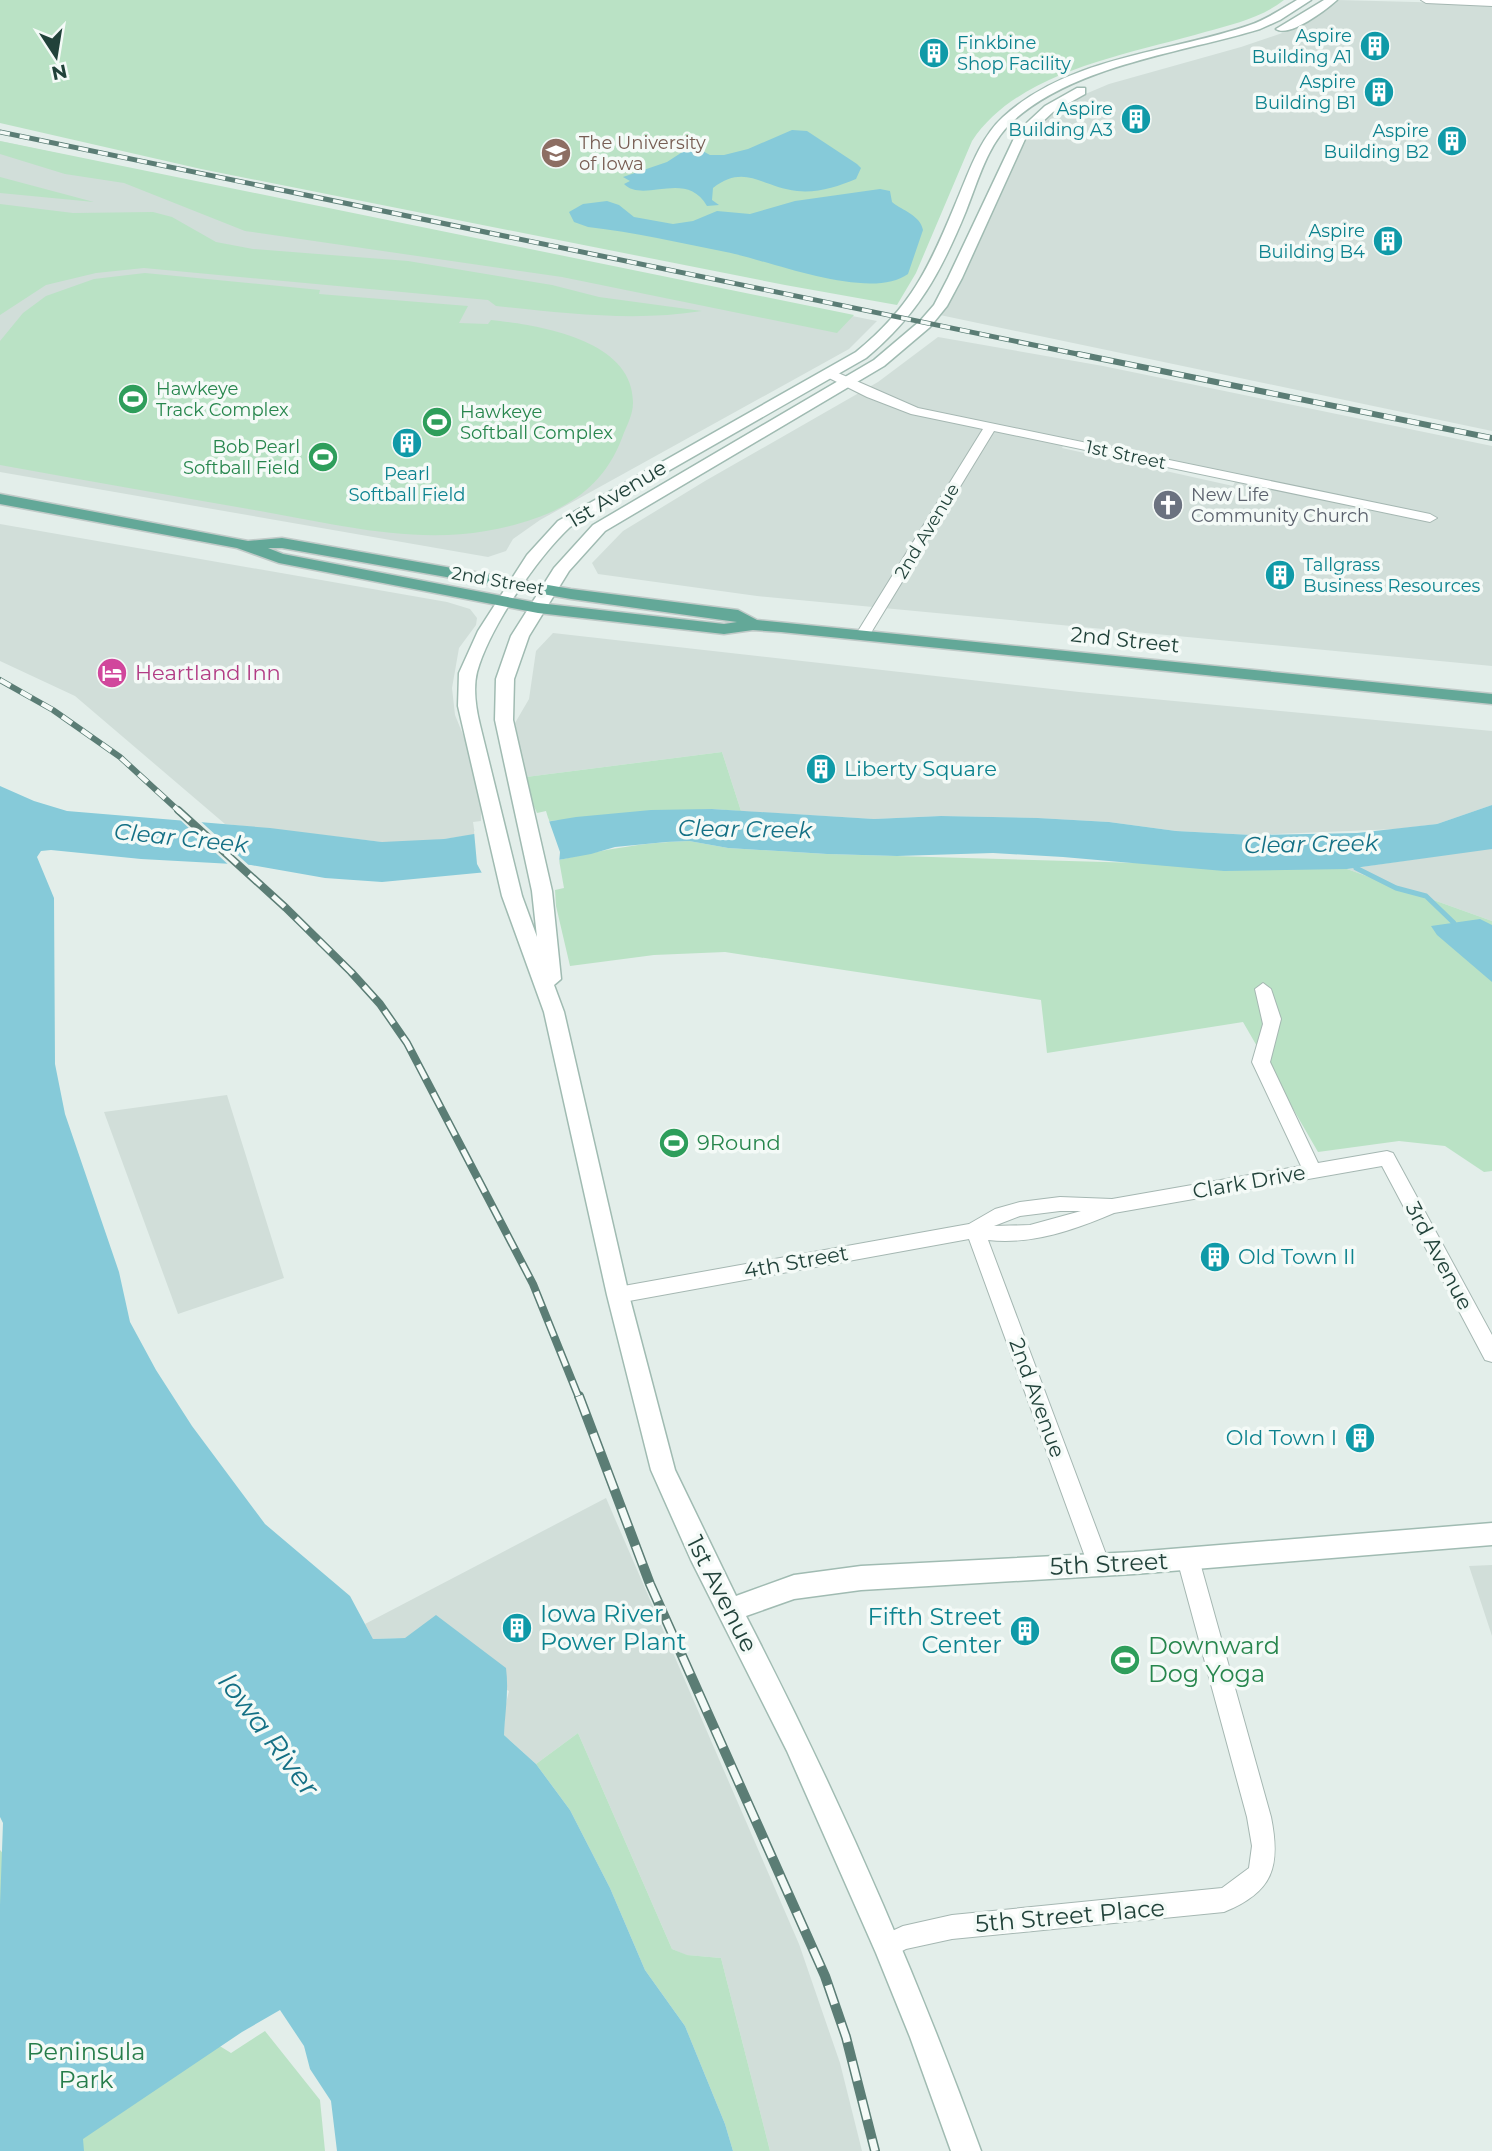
<svg xmlns="http://www.w3.org/2000/svg" width="1492" height="2151" font-family="Montserrat,sans-serif">
  <style>
    .built { fill: #d1ded9; fill-rule: evenodd }
    .green { fill: #bae2c5 }
    .water { fill: #86cad9 }
    .pier { fill: #e3eeea }
    .lines { fill: none; stroke-linecap: round; stroke-linejoin: round }
    .stream { stroke: #86cad9; stroke-width: 5 }
    .street-casing { stroke: #a5b7b2; stroke-width: 2 }
    .secondary-casing { stroke: #a0bbb2; stroke-width: 3 }
    .primary-casing { stroke: #c1cac8; stroke-width: 3 }
    .street { fill: #fff; fill-rule: evenodd }
    .secondary { fill: #fff; fill-rule: evenodd }
    .primary { fill: #63a898; fill-rule: evenodd }
    .rail-far3-casing { stroke: #5b7d75; stroke-width: 5 }
    .rail-far2-casing { stroke: #5b7d75; stroke-width: 6 }
    .rail-far1-casing { stroke: #5b7d75; stroke-width: 8 }
    .rail-casing { stroke: #5b7d75; stroke-width: 10 }
    .rail-far3 { stroke: #f4faf7; stroke-width: 3.5; stroke-dasharray: 10; stroke-linecap: butt }
    .rail-far2 { stroke: #f4faf7; stroke-width: 4.5; stroke-dasharray: 12; stroke-linecap: butt }
    .rail-far1 { stroke: #f4faf7; stroke-width: 5; stroke-dasharray: 16; stroke-linecap: butt }
    .rail { stroke: #f4faf7; stroke-width: 7; stroke-dasharray: 20; stroke-linecap: butt }
    .labels { text-anchor: middle; stroke-width: 7; stroke-linejoin: round; paint-order: stroke }
    .far-culture-label { font-size: 18px; fill: #0d838f; stroke: #f4faf7; text-anchor: end }
    .far-education-label { font-size: 18px; fill: #785e54; stroke: #f4faf7; text-anchor: start }
    .far-leisure-label { font-size: 18px; fill: #27864d; stroke: #f4faf7; text-anchor: start }
    .far-street-label { font-size: 18px; fill: #21423a; stroke: #f4faf7 }
    .far-worship-label { font-size: 18px; fill: #5b616d; stroke: #f4faf7; text-anchor: start }
    .street-label { font-size: 21px; fill: #21423a; stroke: #f4faf7 }
    .hotel-label { font-size: 21px; fill: #b23c85; stroke: #f4faf7; text-anchor: start }
    .culture-label { font-size: 21px; fill: #0d838f; stroke: #f4faf7; text-anchor: start }
    .leisure-label { font-size: 21px; fill: #27864d; stroke: #f4faf7; text-anchor: start }
    .water-label { font-size: 23px; font-style: italic; fill: #147085; stroke: #f4faf7 }
    .near-street-label { font-size: 24px; fill: #21423a; stroke: #f4faf7 }
    .near-culture-label { font-size: 24px; fill: #0d838f; stroke: #f4faf7; text-anchor: start }
    .near-leisure-label { font-size: 24px; fill: #27864d; stroke: #f4faf7; text-anchor: start }
    .near-park-label { font-size: 24px; fill: #267d4a; stroke: #f4faf7 }
    .near-water-label { font-size: 28px; font-style: italic; fill: #147085; stroke: #f4faf7 }
  </style>
  <rect width="100%" height="100%" fill="#e3eeea"/>
  <path class="built" d="M 1337,0 L 1492,4 L 1492,431 L 940,315 L 958,289 L 1025,137 L 1049,114 L 1083,95 L 1109,84 L 1241,47 L 1288,31 L 1312,19 Z
    M 0,141 L 197,183 L 877,321 L 849,349 L 540,520 L 513,539 L 506,551 L 488,557 L 0,472 Z
    M 938,337 L 1103,366 L 1492,446 L 1492,666 L 757,596 L 598,574 L 592,563 L 623,531 L 705,481 L 878,382 ZM 1067,438 L 1237,475 L 1238,476 L 1233,486 L 1062,448 Z
    M 0,524 L 447,602 L 470,609 L 477,618 L 476,625 L 459,648 L 452,688 L 455,715 L 466,742 L 481,805 L 481,821 L 473,822 L 475,835 L 413,843 L 382,842 L 225,824 L 75,696 L 0,661 Z
    M 553,633 L 1079,692 L 1492,731 L 1492,805 L 1437,824 L 1397,829 L 1253,835 L 1176,831 L 1109,822 L 1038,818 L 941,816 L 874,819 L 741,811 L 722,752 L 526,777 L 515,723 L 529,699 L 536,651 Z
    M 1492,848 L 1492,921 L 1347,869 Z
    M 227,1095 L 284,1278 L 178,1314 L 104,1112 Z
    M 606,1498 L 799,1944 L 840,2063 L 862,2151 L 770,2151 L 721,1958 L 686,1955 L 672,1949 L 578,1733 L 536,1764 L 504,1735 L 505,1708 L 509,1691 L 405,1638 L 373,1639 L 365,1624 Z
    M 1492,1565 L 1492,1636 L 1469,1566 Z"/>
  <path class="green" d="M 0,0 L 1284,0 C 1261,18 1233,24 1205,32 C 1128,55 1019,70 972,141 L 916,273 L 897,305 L 785,285 L 201,169 L 0,123 Z
    M 0,141 L 854,315 L 837,333 L 562,277 L 245,231 L 124,183 L 65,174 L 0,154 Z
    M 0,177 L 94,202 L 0,193 Z
    M 0,204 L 73,213 L 153,212 L 172,217 L 216,242 L 253,249 L 408,261 L 552,285 L 599,297 L 702,311 C 634,322 563,313 496,306 L 488,300 L 144,268 L 96,273 L 46,285 L 0,315 Z
    M 145,273 L 320,290 L 319,294 L 468,306 L 459,323 L 488,324 L 491,320 C 537,325 634,339 633,403 C 633,415 626,427 622,438 C 599,499 546,520 486,531 C 411,544 334,524 260,511 C 174,496 87,481 0,465 L 0,341 L 23,313 L 46,296 L 94,279 Z
    M 722,752 L 741,811 L 712,809 L 549,821 L 546,811 L 537,813 L 531,800 L 526,777 Z
    M 689,841 L 728,848 L 827,854 L 1347,869 L 1492,921 L 1492,1171 L 1484,1172 L 1445,1146 L 1399,1141 L 1318,1152 L 1243,1022 L 1047,1053 L 1041,1000 L 725,952 L 654,955 L 570,966 L 556,906 L 555,890 L 564,888 L 559,860 C 603,850 644,842 689,841 Z
    M 578,1733 L 672,1949 L 687,1955 L 721,1958 L 770,2151 L 733,2151 L 725,2124 L 685,2026 L 645,1970 L 610,1888 L 570,1810 L 536,1764 Z
    M 0,1850 L 118,1983 L 231,2053 L 265,2031 L 320,2100 L 325,2151 L 0,2151 Z"/>
  <path class="water" d="M 792,130 L 807,131 L 857,164 L 861,168 L 856,179 C 837,187 818,193 797,191 C 762,187 745,163 713,188 L 712,200 L 719,205 L 707,206 C 686,169 644,204 624,184 L 630,181 L 623,177 L 667,162 L 687,149 L 697,148 L 710,155 L 724,155 L 748,149 Z
    M 880,189 L 890,191 L 892,202 C 903,211 920,215 923,230 L 908,274 C 870,302 768,260 726,252 C 680,243 634,232 588,227 L 574,222 L 569,212 L 583,204 L 607,201 L 619,205 L 634,217 L 673,224 L 693,221 L 717,211 L 750,214 L 795,201 Z
    M 0,786 L 34,801 L 67,811 L 270,828 L 382,842 L 444,839 L 576,817 L 651,810 L 712,809 L 874,819 L 941,816 L 1038,818 L 1109,822 L 1176,831 L 1252,835 L 1357,833 L 1437,824 L 1492,805 L 1492,849 L 1347,869 L 1224,871 L 1063,857 L 993,853 L 897,856 L 827,854 L 728,848 L 689,841 L 666,842 L 615,847 L 591,854 L 498,871 L 382,882 L 325,878 L 251,865 L 141,859 L 51,850 L 41,851 L 37,857 L 54,898 L 55,1064 L 65,1114 L 119,1272 L 130,1322 L 156,1370 L 192,1426 L 265,1524 L 350,1596 L 373,1639 L 405,1638 L 436,1615 L 506,1668 C 509,1691 505,1712 504,1735 L 536,1764 L 570,1810 L 610,1888 L 645,1970 L 685,2026 L 725,2124 L 733,2151 L 337,2151 L 331,2101 L 310,2069 L 304,2046 L 280,2010 L 242,2032 L 83,2139 L 84,2151 L 0,2151 L 0,1905 L 3,1823 L 0,1817 Z
    M 1480,919 L 1492,925 L 1492,982 L 1437,935 L 1431,926 Z"/>
  <path class="pier" d="M 177,817 L 197,818 L 253,869 L 232,868 Z
    M 548,818 L 560,852 L 559,864 L 483,875 L 477,864 L 474,831 Z"/>
  <g class="lines">
    <path class="stream" d="M 1356,868 L 1396,888 L 1426,896 L 1454,923"/>
    <g class="street-casing">
      <path id="street" d="M 1421,0 L 1492,0 L 1492,6 L 1426,3 Z
        M 829,369 L 918,408 L 1430,514 L 1437,518 L 1430,522 L 994,431 L 869,636 L 862,640 L 855,636 L 983,429 L 911,414 L 867,397 L 825,376 L 823,373 Z
        M 1263,983 L 1271,989 L 1281,1019 L 1270,1062 L 1318,1163 L 1387,1151 L 1393,1153 L 1492,1335 L 1492,1362 L 1485,1360 L 1382,1166 L 1114,1213 C 1074,1230 1032,1245 988,1240 L 1110,1565 L 1106,1572 L 1099,1575 L 1092,1572 L 1088,1565 L 969,1239 L 618,1303 L 611,1301 L 608,1295 L 611,1289 L 618,1287 L 969,1224 L 995,1209 L 1020,1202 L 1060,1197 L 1112,1199 L 1301,1166 L 1252,1062 L 1263,1024 L 1255,989 ZM 1060,1211 L 1081,1211 L 1030,1225 L 994,1226 L 1020,1216 Z
        M 1188,1549 L 1195,1552 L 1199,1559 L 1271,1817 C 1281,1867 1273,1892 1224,1912 L 952,1939 L 906,1949 L 888,1958 L 879,1955 L 876,1946 L 879,1937 L 903,1926 L 952,1915 L 1222,1888 L 1249,1868 L 1252,1846 L 1247,1817 L 1177,1559 L 1181,1552 Z"/>
    </g>
    <g class="secondary-casing">
      <path id="secondary" d="M 1297,0 L 1311,0 L 1280,20 L 1260,29 C 1181,53 1075,65 1013,121 C 988,143 978,181 966,211 C 941,272 918,315 866,358 L 570,527 C 537,558 489,628 477,672 C 473,688 476,709 480,725 L 522,896 L 537,937 L 532,891 L 495,720 L 496,679 L 511,636 L 554,568 L 593,525 L 874,360 L 920,321 L 934,305 L 948,278 L 1017,132 L 1045,106 L 1077,88 L 1085,88 L 1085,94 L 1053,112 L 1026,137 L 962,278 L 947,306 L 930,327 L 884,366 L 605,531 L 569,571 L 529,636 L 514,679 L 513,720 L 552,891 L 561,979 L 554,985 L 564,1012 L 629,1295 L 675,1470 L 736,1596 L 794,1575 L 861,1566 L 1134,1552 L 1492,1523 L 1492,1545 L 1134,1574 L 861,1590 L 794,1599 L 746,1616 C 836,1790 914,1967 981,2151 L 951,2151 L 910,2037 L 876,1953 L 787,1751 L 691,1560 L 651,1470 L 607,1295 L 544,1012 L 502,896 L 458,706 L 459,673 L 478,631 L 527,555 L 558,521 L 856,352 C 911,307 929,268 955,205 C 968,175 979,139 1003,117 C 1070,56 1169,53 1250,25 C 1267,19 1282,9 1297,0 Z
        M 1324,0 L 1337,0 C 1326,10 1289,38 1276,29 Z"/>
    </g>
    <g class="primary-casing">
      <path id="primary" d="M 0,494 L 248,541 L 282,538 L 571,589 L 738,610 L 757,620 L 1492,694 L 1492,704 L 781,632 L 753,630 L 724,634 L 538,613 L 279,563 L 237,548 L 0,504 ZM 268,548 L 282,548 L 571,599 L 737,622 L 724,624 L 538,603 L 283,554 Z"/>
    </g>
    <use href="#street" class="street"/>
    <use href="#secondary" class="secondary"/>
    <use href="#primary" class="primary"/>
    <g class="rail-far3-casing">
      <path id="rail-far3" d="M 0,132 L 1087,356"/>
    </g>
    <g class="rail-far2-casing">
      <path id="rail-far2" d="M 1078,354 L 1492,438
        M 0,680 L 53,710 L 120,757 L 180,812"/>
    </g>
    <g class="rail-far1-casing">
      <path id="rail-far1" d="M 178,810 L 286,908 L 351,972 L 380,1004 L 407,1043 L 533,1284 L 579,1398"/>
    </g>
    <g class="rail-casing">
      <path id="rail" d="M 579,1396 L 650,1584 L 825,1976 L 846,2037 L 875,2151"/>
    </g>
    <use href="#rail-far3" class="rail-far3"/>
    <use href="#rail-far2" class="rail-far2"/>
    <use href="#rail-far1" class="rail-far1"/>
    <use href="#rail" class="rail"/>
  </g>
  <defs>
    <g id="building-disc" transform="scale(1.575)"><circle r="9.5" fill="#0f9aa8" stroke="#f4faf7"/><path d="M-4-6H4V6H1V3H-1V6H-4ZM-2.5-4.3h1.7v1.8h-1.7ZM.8-4.3h1.7v1.8H.8ZM-2.5-1h1.7V.8h-1.7ZM.8-1h1.7V.8H.8Z" fill="#fff"/></g>
    <g id="university-disc" transform="scale(1.575)"><circle r="9.5" fill="#8d6e63" stroke="#f4faf7"/><path d="M0-5L7-2L0 1L-7-2ZM-4 1L0 2.5L4 1V4Q0 6-4 4Z" fill="#fff"/></g>
    <g id="stadium-disc" transform="scale(1.575)"><circle r="9.5" fill="#2e9e5b" stroke="#f4faf7"/><path d="M0-5a6.5 5 0 1 0 0 10a6.5 5 0 1 0 0-10ZM-3.5-1.8h7v3.6h-7Z" fill="#fff"/></g>
    <g id="church-disc" transform="scale(1.575)"><circle r="9.5" fill="#6b7280" stroke="#f4faf7"/><path d="M-1.2-6h2.4v3.5h3.3v2.4h-3.3V6h-2.4V-.1h-3.3v-2.4h3.3Z" fill="#fff"/></g>
    <g id="hotel-disc" transform="scale(1.575)"><circle r="9.5" fill="#d1479c" stroke="#f4faf7"/><path d="M-6-4.5h1.5V1H6V5H4.5V3h-9V5H-6ZM-4 0a1.8 1.8 0 1 1 3.6 0ZM.5 0V-2.5h3Q6-2.5 6 0Z" fill="#fff"/></g>
  </defs>
  <g fill-rule="evenodd">
    <use href="#building-disc" x="1375" y="46"/>
    <use href="#building-disc" x="934" y="53"/>
    <use href="#building-disc" x="1379" y="92"/>
    <use href="#building-disc" x="1136" y="119"/>
    <use href="#building-disc" x="1452" y="141"/>
    <use href="#university-disc" x="556" y="153"/>
    <use href="#building-disc" x="1388" y="241"/>
    <use href="#stadium-disc" x="133" y="399"/>
    <use href="#stadium-disc" x="437" y="422"/>
    <use href="#building-disc" x="407" y="443"/>
    <use href="#stadium-disc" x="323" y="457"/>
    <use href="#church-disc" x="1168" y="505"/>
    <use href="#building-disc" x="1280" y="575"/>
    <use href="#hotel-disc" x="112" y="673"/>
    <use href="#building-disc" x="821" y="769"/>
    <use href="#stadium-disc" x="674" y="1143"/>
    <use href="#building-disc" x="1215" y="1257"/>
    <use href="#building-disc" x="1360" y="1438"/>
    <use href="#building-disc" x="517" y="1628"/>
    <use href="#building-disc" x="1025" y="1631"/>
    <use href="#stadium-disc" x="1125" y="1660"/>
  </g>
  <g class="labels">
    <g class="far-culture-label">
      <text x="1352" y="42">Aspire<tspan x="1352" dy="21">Building A1</tspan></text>
      <text x="957" y="49" text-anchor="start">Finkbine<tspan x="957" dy="21">Shop Facility</tspan></text>
      <text x="1356" y="88">Aspire<tspan x="1356" dy="21">Building B1</tspan></text>
      <text x="1113" y="115">Aspire<tspan x="1113" dy="21">Building A3</tspan></text>
      <text x="1429" y="137">Aspire<tspan x="1429" dy="21">Building B2</tspan></text>
      <text x="1365" y="237">Aspire<tspan x="1365" dy="21">Building B4</tspan></text>
      <text x="407" y="480" text-anchor="middle">Pearl<tspan x="407" dy="21">Softball Field</tspan></text>
      <text x="1303" y="571" text-anchor="start">Tallgrass<tspan x="1303" dy="21">Business Resources</tspan></text>
    </g>
    <g class="far-education-label">
      <text x="579" y="149">The University<tspan x="579" dy="21">of Iowa</tspan></text>
    </g>
    <g class="far-leisure-label">
      <text x="156" y="395">Hawkeye<tspan x="156" dy="21">Track Complex</tspan></text>
      <text x="460" y="418">Hawkeye<tspan x="460" dy="21">Softball Complex</tspan></text>
      <text x="300" y="453" text-anchor="end">Bob Pearl<tspan x="300" dy="21">Softball Field</tspan></text>
    </g>
    <g class="far-street-label">
      <text transform="translate(1126 455) rotate(12)" y="6">1st Street</text>
      <text transform="translate(927 531) rotate(-59)" y="6">2nd Avenue</text>
      <text transform="translate(498 581) rotate(10)" y="6">2nd Street</text>
    </g>
    <g class="far-worship-label">
      <text x="1191" y="501">New Life<tspan x="1191" dy="21">Community Church</tspan></text>
    </g>
    <g class="street-label">
      <text transform="translate(617 494) rotate(-31)" y="7">1st Avenue</text>
      <text transform="translate(1125 640) rotate(6)" y="7">2nd Street</text>
      <text transform="translate(1249 1182) rotate(-10)" y="7">Clark Drive</text>
      <text transform="translate(1439 1256) rotate(62)" y="7">3rd Avenue</text>
      <text transform="translate(796 1262) rotate(-10)" y="7">4th Street</text>
      <text transform="translate(1037 1398) rotate(70)" y="7">2nd Avenue</text>
    </g>
    <g class="hotel-label">
      <text x="135" y="680">Heartland Inn</text>
    </g>
    <g class="culture-label">
      <text x="844" y="776">Liberty Square</text>
      <text x="1238" y="1264">Old Town II</text>
      <text x="1337" y="1445" text-anchor="end">Old Town I</text>
    </g>
    <g class="leisure-label">
      <text x="697" y="1150">9Round</text>
    </g>
    <g class="water-label">
      <text transform="translate(745 829) rotate(1)" y="8">Clear Creek</text>
      <text transform="translate(181 838) rotate(6)" y="8">Clear Creek</text>
      <text transform="translate(1311 844) rotate(-1)" y="8">Clear Creek</text>
    </g>
    <g class="near-street-label">
      <text transform="translate(1109 1564) rotate(-3)" y="8">5th Street</text>
      <text transform="translate(722 1594) rotate(63)" y="8">1st Avenue</text>
      <text transform="translate(1070 1916) rotate(-5)" y="8">5th Street Place</text>
    </g>
    <g class="near-culture-label">
      <text x="540" y="1622">Iowa River<tspan x="540" dy="28">Power Plant</tspan></text>
      <text x="1002" y="1625" text-anchor="end">Fifth Street<tspan x="1002" dy="28">Center</tspan></text>
    </g>
    <g class="near-leisure-label">
      <text x="1148" y="1654">Downward<tspan x="1148" dy="28">Dog Yoga</tspan></text>
    </g>
    <g class="near-park-label">
      <text x="86" y="2060">Peninsula<tspan x="86" dy="28">Park</tspan></text>
    </g>
    <g class="near-water-label">
      <text transform="translate(269 1734) rotate(53)" y="10">Iowa River</text>
    </g>
  </g>
  <g transform="translate(56 56) rotate(168)" stroke="#f4faf7" stroke-width="5" paint-order="stroke">
  <path d="M0-5L12 26L0 18L-12 26Z" fill="#21423a"/>
  <text y="-10" font-size="19" font-weight="bold" text-anchor="middle" fill="#21423a">N</text>
  </g>
</svg>
